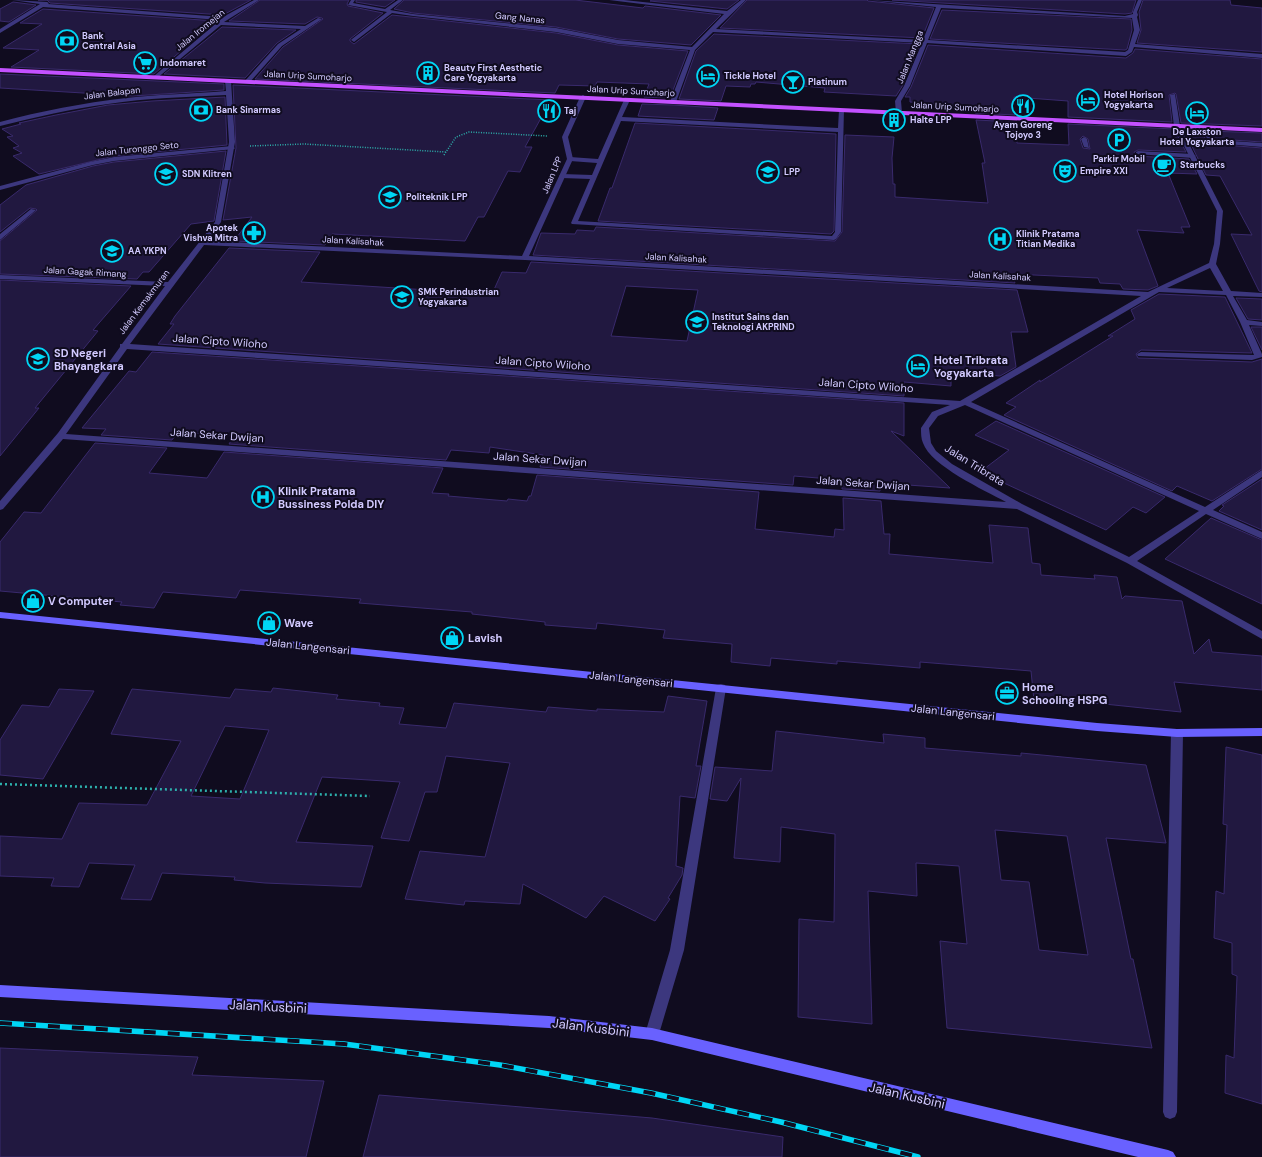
<svg xmlns="http://www.w3.org/2000/svg" width="1262" height="1157" font-family="'DM Sans',sans-serif">
  <style>
    .building { fill: #211840; stroke: #392a6c; fill-rule: evenodd }
    .lines { fill: none; stroke-linecap: round; stroke-linejoin: round }
    .path-far1 { stroke: #2db0ac; stroke-width: 1.5; stroke-dasharray: 1 1.5; stroke-linecap: butt }
    .path { stroke: #2db0ac; stroke-width: 2.5; stroke-dasharray: 2 3; stroke-linecap: butt }
    .lane { fill: #3c377e; fill-rule: evenodd }
    .street { fill: #3c377e; fill-rule: evenodd }
    .secondary { fill: #6961ff; fill-rule: evenodd }
    .primary { fill: #c351ff; fill-rule: evenodd }
    .rail-casing { stroke: #00d6f5; stroke-width: 5.5 }
    .rail { stroke: #100c1f; stroke-width: 4; stroke-dasharray: 12; stroke-linecap: butt }
    .labels { text-anchor: middle; stroke-width: 4; stroke-linejoin: round; paint-order: stroke }
    .far-street-label { font-size: 9px; fill: #d2caff; stroke: #100c1f }
    .far-poi-label { font-size: 9px; font-weight: bold; fill: #d2caff; stroke: #100c1f; text-anchor: start }
    .street-label { font-size: 11px; fill: #d2caff; stroke: #100c1f }
    .poi-label { font-size: 11px; font-weight: bold; fill: #d2caff; stroke: #100c1f; text-anchor: start }
    .near-street-label { font-size: 13px; fill: #d2caff; stroke: #100c1f }
  </style>
  <rect width="100%" height="100%" fill="#100c1f"/>
  <path class="building" d="M 38,0 L 251,0 L 223,15 L 50,3 L 47,0 Z
    M 260,0 L 349,0 L 347,4 L 348,6 L 383,13 L 350,39 L 350,41 L 354,44 L 392,15 L 556,33 L 618,45 L 688,51 L 670,98 L 644,97 L 649,84 L 597,82 L 595,86 L 559,85 L 555,93 L 255,79 L 283,47 L 323,19 L 322,18 L 317,17 L 305,24 L 229,21 Z
    M 356,0 L 395,0 L 385,7 L 356,2 Z
    M 404,0 L 575,0 L 643,8 L 645,6 L 721,15 L 691,45 L 618,39 L 556,27 L 413,13 L 394,9 Z
    M 652,0 L 739,0 L 727,9 L 650,1 Z
    M 747,0 L 867,0 L 868,1 L 934,8 L 922,38 L 720,28 Z
    M 892,0 L 1136,0 L 1132,13 L 1125,14 Z
    M 1143,0 L 1230,0 L 1231,5 L 1262,8 L 1262,52 L 1137,43 L 1141,30 L 1139,12 Z
    M 13,2 L 36,5 L 9,22 L 0,21 L 0,9 Z
    M 43,9 L 216,21 L 154,74 L 11,67 L 39,50 L 3,48 L 42,24 L 20,23 Z
    M 942,10 L 1131,19 L 1132,30 L 1127,49 L 1125,50 L 930,39 Z
    M 222,27 L 296,30 L 277,43 L 245,78 L 164,74 Z
    M 714,34 L 920,44 L 903,85 L 896,96 L 824,92 L 825,88 L 756,82 L 755,84 L 751,84 L 750,87 L 726,86 L 721,101 L 679,99 L 696,51 Z
    M 928,45 L 1126,58 L 1133,53 L 1135,49 L 1262,59 L 1262,126 L 1181,123 L 1176,94 L 1175,93 L 1169,95 L 1172,122 L 1068,117 L 1068,101 L 1014,97 L 1015,115 L 975,113 L 974,107 L 910,102 L 910,97 L 905,97 L 911,87 Z
    M 0,74 L 224,84 L 224,90 L 133,96 L 0,88 Z
    M 233,85 L 551,100 L 525,147 L 532,147 L 520,172 L 508,171 L 484,217 L 478,217 L 465,241 L 332,234 L 325,245 L 234,241 L 252,217 L 223,220 L 236,148 Z
    M 225,97 L 227,145 L 114,156 L 39,174 L 13,156 L 22,153 L 13,148 L 19,146 L 7,137 L 13,136 L 2,129 L 21,124 L 19,123 L 56,115 L 108,105 L 152,101 Z
    M 642,104 L 673,105 L 718,108 L 714,120 L 638,116 Z
    M 976,120 L 1015,122 L 1017,143 L 1069,145 L 1068,124 L 1174,129 L 1186,152 L 1138,150 L 1134,152 L 1136,156 L 1189,159 L 1197,174 L 1168,173 L 1190,227 L 1181,227 L 1184,233 L 1137,230 L 1158,286 L 1148,290 L 1123,289 L 1120,284 L 1100,283 L 1098,278 L 1012,274 L 1015,283 L 533,255 L 541,233 L 575,234 L 577,230 L 594,231 L 596,227 L 835,241 L 842,232 L 845,135 L 894,137 L 892,158 L 893,184 L 895,184 L 895,197 L 988,203 L 982,163 L 985,163 ZM 1083,136 L 1088,139 L 1090,149 L 1083,148 L 1080,139 Z
    M 635,123 L 836,134 L 834,231 L 831,234 L 598,221 L 610,188 L 612,188 Z
    M 1184,130 L 1200,131 L 1208,142 L 1213,144 L 1262,148 L 1262,292 L 1259,291 L 1231,234 L 1252,235 L 1220,176 L 1206,175 Z
    M 1209,131 L 1262,133 L 1262,142 L 1217,139 L 1214,138 Z
    M 226,151 L 214,221 L 191,224 L 149,272 L 143,272 L 137,279 L 0,274 L 0,241 L 37,210 L 36,209 L 30,208 L 0,232 L 0,205 L 26,185 L 93,166 L 114,162 Z
    M 229,248 L 320,252 L 301,282 L 492,294 L 502,272 L 526,273 L 531,262 L 1017,290 L 1028,332 L 1011,332 L 1016,367 L 1000,376 L 951,372 L 951,386 L 904,382 L 904,396 L 158,344 L 174,324 L 170,324 L 175,316 ZM 626,286 L 698,290 L 687,341 L 611,336 Z
    M 0,280 L 131,286 L 93,330 L 98,331 L 35,408 L 39,408 L 0,456 Z
    M 1159,294 L 1225,297 L 1252,353 L 1141,350 L 1136,354 L 1138,358 L 1252,362 L 1262,359 L 1262,469 L 1212,501 L 1177,486 L 1172,491 L 1004,415 L 1016,407 L 1006,403 L 1040,380 L 1040,382 L 1113,336 L 1108,336 L 1135,319 L 1131,310 Z
    M 1236,298 L 1262,299 L 1262,320 L 1248,319 Z
    M 1251,327 L 1262,327 L 1262,350 Z
    M 152,352 L 904,403 L 904,436 L 891,431 L 950,488 L 880,483 L 880,491 L 842,489 L 842,480 L 794,476 L 793,485 L 540,467 L 543,455 L 490,447 L 489,453 L 451,450 L 446,460 L 229,444 L 234,436 L 178,432 L 172,440 L 101,435 L 106,429 L 82,428 L 129,371 L 136,372 Z
    M 996,421 L 1165,497 L 1146,513 L 1133,507 L 1106,530 L 980,472 L 1009,450 L 975,435 Z
    M 95,443 L 167,448 L 149,473 L 207,478 L 224,452 L 443,468 L 432,493 L 449,494 L 448,496 L 507,501 L 508,499 L 527,501 L 529,496 L 531,496 L 537,475 L 759,492 L 755,529 L 834,537 L 835,529 L 844,530 L 843,498 L 881,501 L 884,534 L 890,534 L 889,554 L 993,563 L 989,525 L 1028,528 L 1032,563 L 1040,564 L 1041,575 L 1095,579 L 1094,575 L 1117,577 L 1122,599 L 1125,596 L 1182,601 L 1194,654 L 1209,639 L 1212,652 L 1262,656 L 1262,690 L 1174,682 L 1181,712 L 1066,700 L 1067,704 L 1034,701 L 1031,671 L 920,662 L 920,668 L 837,661 L 837,664 L 771,658 L 770,666 L 731,662 L 732,644 L 663,638 L 665,630 L 597,623 L 596,629 L 545,625 L 545,622 L 472,614 L 472,612 L 359,603 L 361,599 L 240,590 L 236,598 L 163,592 L 154,608 L 120,605 L 122,602 L 0,591 L 0,542 L 24,512 L 41,513 Z
    M 1262,479 L 1262,530 L 1219,511 L 1224,506 L 1222,505 Z
    M 1211,518 L 1262,540 L 1262,604 L 1165,559 Z
    M 273,688 L 338,695 L 336,699 L 380,703 L 379,706 L 404,708 L 399,724 L 446,728 L 454,703 L 546,712 L 548,707 L 597,711 L 597,709 L 664,712 L 668,696 L 707,701 L 696,766 L 701,766 L 695,798 L 680,796 L 676,866 L 683,868 L 682,875 L 668,898 L 670,899 L 655,921 L 604,896 L 586,918 L 523,884 L 520,904 L 465,901 L 464,905 L 405,899 L 420,851 L 485,857 L 510,763 L 446,756 L 437,792 L 425,792 L 409,841 L 381,838 L 400,782 L 322,777 L 296,842 L 373,846 L 361,887 L 265,883 L 234,880 L 235,877 L 162,873 L 151,900 L 121,899 L 135,865 L 89,863 L 79,887 L 51,886 L 54,878 L 0,876 L 0,836 L 62,839 L 79,803 L 147,805 L 181,741 L 111,734 L 132,689 L 230,698 L 235,689 L 271,692 ZM 225,726 L 269,730 L 240,799 L 191,796 Z
    M 59,689 L 94,691 L 43,779 L 0,775 L 0,740 L 22,705 L 49,707 Z
    M 776,731 L 884,743 L 883,734 L 925,738 L 925,748 L 1021,756 L 1021,753 L 1146,765 L 1166,843 L 1106,838 L 1131,959 L 1133,959 L 1152,1048 L 947,1028 L 940,941 L 967,944 L 959,866 L 916,863 L 917,896 L 868,891 L 872,1024 L 798,1017 L 799,919 L 834,922 L 835,834 L 781,827 L 780,862 L 734,858 L 741,778 L 727,801 L 710,799 L 715,767 L 772,771 ZM 995,830 L 1067,836 L 1088,955 L 1039,950 L 1029,882 L 1001,880 Z
    M 1226,747 L 1262,755 L 1262,1104 L 1225,1093 L 1226,1055 L 1234,1058 L 1237,976 L 1232,974 L 1232,943 L 1214,938 L 1216,891 L 1224,894 L 1227,825 L 1223,824 Z
    M 0,1048 L 198,1057 L 192,1075 L 324,1081 L 306,1157 L 0,1157 Z
    M 379,1095 L 652,1118 L 783,1137 L 782,1157 L 363,1157 Z"/>
  <g class="lines">
    <path class="path-far1" d="M 250,146 L 304,144 L 446,152
      M 444,155 L 456,137 L 469,132 L 548,136"/>
    <path class="path" d="M 0,784 L 370,796"/>
    <path class="lane" d="M 627,98 L 630,100 L 622,117 L 838,128 L 839,110 L 844,109 L 841,232 L 836,239 L 834,240 L 572,224 L 571,223 L 590,179 L 562,178 L 559,176 L 562,174 L 592,175 L 597,163 L 570,161 L 567,159 L 570,157 L 598,159 L 624,100 ZM 621,121 L 838,132 L 835,232 L 832,236 L 578,221 Z
      M 1201,127 L 1205,127 L 1213,139 L 1217,140 L 1262,143 L 1262,147 L 1214,143 L 1209,141 L 1200,128 Z
      M 1084,137 L 1087,139 L 1089,148 L 1084,147 L 1081,139 Z
      M 232,146 L 235,148 L 234,149 L 114,161 L 93,165 L 0,190 L 0,186 L 90,162 L 114,157 Z
      M 1138,151 L 1193,154 L 1196,156 L 1193,158 L 1136,154 L 1136,152 Z
      M 31,209 L 36,210 L 0,240 L 0,234 Z"/>
    <path class="street" d="M 12,0 L 47,2 L 49,3 L 48,4 L 223,17 L 254,0 L 259,0 L 224,22 L 305,26 L 318,18 L 322,19 L 282,46 L 249,83 L 244,82 L 278,44 L 301,29 L 221,25 L 156,79 L 154,78 L 154,76 L 220,20 L 43,7 L 0,33 L 0,29 L 40,4 Z
      M 351,0 L 355,0 L 353,3 L 385,9 L 398,0 L 403,0 L 390,10 L 413,14 L 556,28 L 618,40 L 692,47 L 724,14 L 609,0 L 624,0 L 727,11 L 741,0 L 746,0 L 716,29 L 923,40 L 936,7 L 868,0 L 1125,16 L 1133,14 L 1133,12 L 1138,0 L 1142,0 L 1137,12 L 1138,15 L 1137,17 L 1140,30 L 1135,44 L 1262,54 L 1262,58 L 1134,47 L 1132,52 L 1126,56 L 927,43 L 910,86 L 901,101 L 902,113 L 899,115 L 896,113 L 895,101 L 904,86 L 922,43 L 713,32 L 695,50 L 676,102 L 673,104 L 670,102 L 690,50 L 618,44 L 556,32 L 413,16 L 392,13 L 354,42 L 351,40 L 352,39 L 387,12 L 348,5 ZM 941,8 L 1132,18 L 1134,30 L 1128,50 L 1125,52 L 928,40 Z
      M 228,79 L 231,81 L 235,142 L 221,222 L 208,241 L 522,256 L 567,159 L 562,137 L 580,97 L 583,95 L 586,97 L 568,137 L 573,159 L 529,256 L 1148,292 L 1209,263 L 1214,244 L 1217,211 L 1174,126 L 1170,95 L 1175,94 L 1180,126 L 1223,211 L 1220,244 L 1216,264 L 1231,291 L 1262,293 L 1262,297 L 1233,296 L 1247,320 L 1262,322 L 1262,326 L 1249,325 L 1262,354 L 1262,357 L 1252,360 L 1138,356 L 1137,354 L 1141,352 L 1254,355 L 1240,322 L 1226,295 L 1159,292 L 971,402 L 1205,507 L 1262,470 L 1262,477 L 1213,510 L 1262,532 L 1262,539 L 1206,514 L 1137,561 L 1262,631 L 1262,639 L 1127,563 L 1017,509 L 63,439 L 3,509 L 0,510 L 0,501 L 58,433 L 120,347 L 120,344 L 122,344 L 165,286 L 0,279 L 0,275 L 168,282 L 215,222 L 229,142 L 226,95 C 186,97 147,98 108,104 C 71,109 36,117 0,126 L 0,122 C 41,111 83,103 126,98 C 159,94 192,94 226,91 L 225,81 ZM 204,245 L 525,260 L 1141,296 L 960,401 L 130,344 ZM 1210,268 L 1223,291 L 1167,288 ZM 127,349 L 950,405 L 932,412 L 921,428 C 921,433 921,439 923,443 C 931,466 984,490 1006,502 L 66,434 ZM 965,405 L 1199,511 L 1129,557 L 1022,504 L 952,464 L 936,451 L 931,443 L 929,428 L 938,416 Z
      M 721,684 L 725,685 L 726,688 L 684,950 L 659,1034 L 657,1038 L 652,1040 L 647,1038 L 645,1034 L 670,950 L 716,688 L 717,685 Z
      M 1177,729 L 1181,730 L 1183,733 L 1177,1112 L 1175,1117 L 1170,1119 L 1165,1117 L 1163,1112 L 1171,733 L 1173,730 Z"/>
    <path class="secondary" d="M 0,612 L 1097,723 L 1177,729 L 1262,728 L 1262,736 L 1177,737 L 1097,731 L 0,618 Z
      M 0,985 L 549,1016 L 652,1028 L 1168,1150 L 1173,1152 L 1176,1157 L 1138,1157 L 652,1040 L 549,1028 L 0,997 Z"/>
    <path class="primary" d="M 0,68 L 1262,128 L 1262,132 L 0,72 Z"/>
    <g class="rail-casing">
      <path id="rail" d="M 0,1023 L 344,1044 L 500,1065 L 651,1093 L 781,1122 L 918,1157"/>
    </g>
    <use href="#rail" class="rail"/>
  </g>
  <defs>
    <g id="bank-ring" transform="scale(1.15)"><circle r="9.5" fill="#100c1f" stroke="#00d6f5" stroke-width="1.5"/><path d="M-6-4H6V4H-6ZM0-2.3a2.3 2.3 0 1 0 0 4.6a2.3 2.3 0 1 0 0-4.6Z" fill="#00d6f5"/></g>
    <g id="supermarket-ring" transform="scale(1.15)"><circle r="9.5" fill="#100c1f" stroke="#00d6f5" stroke-width="1.5"/><path d="M-6-5.5h2.5l.6 2H6L4.5 2H-2.5L-4.4-4H-6ZM-1.5 3.2a1.3 1.3 0 1 0 .1 0ZM3 3.2a1.3 1.3 0 1 0 .1 0Z" fill="#00d6f5"/></g>
    <g id="building-ring" transform="scale(1.15)"><circle r="9.5" fill="#100c1f" stroke="#00d6f5" stroke-width="1.5"/><path d="M-4-6H4V6H1V3H-1V6H-4ZM-2.5-4.3h1.7v1.8h-1.7ZM.8-4.3h1.7v1.8H.8ZM-2.5-1h1.7V.8h-1.7ZM.8-1h1.7V.8H.8Z" fill="#00d6f5"/></g>
    <g id="hotel-ring" transform="scale(1.15)"><circle r="9.5" fill="#100c1f" stroke="#00d6f5" stroke-width="1.5"/><path d="M-6-4.5h1.5V1H6V5H4.5V3h-9V5H-6ZM-4 0a1.8 1.8 0 1 1 3.6 0ZM.5 0V-2.5h3Q6-2.5 6 0Z" fill="#00d6f5"/></g>
    <g id="bar-ring" transform="scale(1.15)"><circle r="9.5" fill="#100c1f" stroke="#00d6f5" stroke-width="1.5"/><path d="M-6-5H6L.8 .8V4.5H3.5V6h-7V4.5H-.8V.8Z" fill="#00d6f5"/></g>
    <g id="restaurant-ring" transform="scale(1.15)"><circle r="9.5" fill="#100c1f" stroke="#00d6f5" stroke-width="1.5"/><path d="M-5-6h1v4h1v-4h1v4h1v-4h1v5L-1.5 .5V6h-2V.5L-5-1ZM5-6V6H3V1.5H1.5Q1.5-4 5-6Z" fill="#00d6f5"/></g>
    <g id="parking-ring" transform="scale(1.15)"><circle r="9.5" fill="#100c1f" stroke="#00d6f5" stroke-width="1.5"/><path d="M-3.5-5.5H1a3.5 3.5 0 0 1 0 7H-1V5.5H-3.5ZM-1-3.4V-.6H.8a1.4 1.4 0 0 0 0-2.8Z" fill="#00d6f5"/></g>
    <g id="cafe-ring" transform="scale(1.15)"><circle r="9.5" fill="#100c1f" stroke="#00d6f5" stroke-width="1.5"/><path d="M-5.5-4.5H6V0H3Q3 3.5 0 3.5H-2.5Q-5.5 3.5-5.5 0ZM3-3.2v2h1.7v-2ZM-6 4.5H4V6H-6Z" fill="#00d6f5"/></g>
    <g id="theatre-ring" transform="scale(1.15)"><circle r="9.5" fill="#100c1f" stroke="#00d6f5" stroke-width="1.5"/><path d="M-5-5.5Q0-4 5-5.5V0Q5 5 0 6Q-5 5-5 0ZM-3.3-2.5H-1v1.5H-3.3ZM1-2.5H3.3v1.5H1ZM-2.8 1Q0 5.5 2.8 1Z" fill="#00d6f5"/></g>
    <g id="university-ring" transform="scale(1.15)"><circle r="9.5" fill="#100c1f" stroke="#00d6f5" stroke-width="1.5"/><path d="M0-5L7-2L0 1L-7-2ZM-4 1L0 2.5L4 1V4Q0 6-4 4Z" fill="#00d6f5"/></g>
    <g id="school-ring" transform="scale(1.15)"><circle r="9.5" fill="#100c1f" stroke="#00d6f5" stroke-width="1.5"/><path d="M0-5L7-2L0 1L-7-2ZM-4 1L0 2.5L4 1V4Q0 6-4 4Z" fill="#00d6f5"/></g>
    <g id="pharmacy-ring" transform="scale(1.15)"><circle r="9.5" fill="#100c1f" stroke="#00d6f5" stroke-width="1.5"/><path d="M-2-6h4v4h4v4h-4v4h-4v-4h-4v-4h4Z" fill="#00d6f5"/></g>
    <g id="hospital-ring" transform="scale(1.15)"><circle r="9.5" fill="#100c1f" stroke="#00d6f5" stroke-width="1.5"/><path d="M-5-5h3v3.5h4V-5h3V5h-3V1.5h-4V5h-3Z" fill="#00d6f5"/></g>
    <g id="shop-ring" transform="scale(1.15)"><circle r="9.5" fill="#100c1f" stroke="#00d6f5" stroke-width="1.5"/><path d="M-5-2.5h2.3a2.7 3.5 0 0 1 5.4 0H5L5.5 6h-11ZM-1.5-2.5h3a1.5 2.3 0 0 0-3 0Z" fill="#00d6f5"/></g>
    <g id="office-ring" transform="scale(1.15)"><circle r="9.5" fill="#100c1f" stroke="#00d6f5" stroke-width="1.5"/><path d="M-6-3h4V-5.5h4V-3h4V5H-6ZM-1-4.5V-3h2v-1.5ZM-6 0V1H6V0Z" fill="#00d6f5"/></g>
  </defs>
  <g fill-rule="evenodd">
    <use href="#bank-ring" x="67" y="41"/>
    <use href="#supermarket-ring" x="145" y="63"/>
    <use href="#building-ring" x="428" y="73"/>
    <use href="#hotel-ring" x="708" y="76"/>
    <use href="#bar-ring" x="793" y="82"/>
    <use href="#hotel-ring" x="1088" y="100"/>
    <use href="#restaurant-ring" x="1023" y="106"/>
    <use href="#bank-ring" x="201" y="110"/>
    <use href="#restaurant-ring" x="549" y="111"/>
    <use href="#hotel-ring" x="1197" y="113"/>
    <use href="#building-ring" x="894" y="120"/>
    <use href="#parking-ring" x="1119" y="140"/>
    <use href="#cafe-ring" x="1164" y="165"/>
    <use href="#theatre-ring" x="1065" y="171"/>
    <use href="#university-ring" x="768" y="172"/>
    <use href="#school-ring" x="166" y="174"/>
    <use href="#university-ring" x="390" y="197"/>
    <use href="#pharmacy-ring" x="254" y="233"/>
    <use href="#hospital-ring" x="1000" y="239"/>
    <use href="#university-ring" x="112" y="251"/>
    <use href="#school-ring" x="402" y="297"/>
    <use href="#university-ring" x="697" y="322"/>
    <use href="#school-ring" x="38" y="359"/>
    <use href="#hotel-ring" x="918" y="366"/>
    <use href="#hospital-ring" x="263" y="497"/>
    <use href="#shop-ring" x="33" y="601"/>
    <use href="#shop-ring" x="269" y="623"/>
    <use href="#shop-ring" x="452" y="638"/>
    <use href="#office-ring" x="1007" y="693"/>
  </g>
  <g class="labels">
    <g class="far-street-label">
      <text transform="translate(520 18) rotate(6)" y="3">Gang Nanas</text>
      <text transform="translate(200 30) rotate(-39)" y="3">Jalan Iromejan</text>
      <text transform="translate(910 57) rotate(-68)" y="3">Jalan Mangga</text>
      <text transform="translate(308 76) rotate(3)" y="3">Jalan Urip Sumoharjo</text>
      <text transform="translate(631 91) rotate(3)" y="3">Jalan Urip Sumoharjo</text>
      <text transform="translate(112 93) rotate(-7)" y="3">Jalan Balapan</text>
      <text transform="translate(955 107) rotate(3)" y="3">Jalan Urip Sumoharjo</text>
      <text transform="translate(137 149) rotate(-6)" y="3">Jalan Turonggo Seto</text>
      <text transform="translate(552 175) rotate(-67)" y="3">Jalan LPP</text>
      <text transform="translate(353 241) rotate(3)" y="3">Jalan Kalisahak</text>
      <text transform="translate(676 258) rotate(3)" y="3">Jalan Kalisahak</text>
      <text transform="translate(85 272) rotate(3)" y="3">Jalan Gagak Rimang</text>
      <text transform="translate(1000 276) rotate(3)" y="3">Jalan Kalisahak</text>
      <text transform="translate(144 302) rotate(-53)" y="3">Jalan Kemakmuran</text>
    </g>
    <g class="far-poi-label">
      <text x="82" y="39">Bank<tspan x="82" dy="10">Central Asia</tspan></text>
      <text x="160" y="66">Indomaret</text>
      <text x="444" y="71">Beauty First Aesthetic<tspan x="444" dy="10">Care Yogyakarta</tspan></text>
      <text x="724" y="79">Tickle Hotel</text>
      <text x="808" y="85">Platinum</text>
      <text x="1104" y="98">Hotel Horison<tspan x="1104" dy="10">Yogyakarta</tspan></text>
      <text x="216" y="113">Bank Sinarmas</text>
      <text x="564" y="114">Taj</text>
      <text x="910" y="123">Halte LPP</text>
      <text x="1023" y="128" text-anchor="middle">Ayam Goreng<tspan x="1023" dy="10">Tojoyo 3</tspan></text>
      <text x="1197" y="135" text-anchor="middle">De Laxston<tspan x="1197" dy="10">Hotel Yogyakarta</tspan></text>
      <text x="1119" y="162" text-anchor="middle">Parkir Mobil</text>
      <text x="1180" y="168">Starbucks</text>
      <text x="1080" y="174">Empire XXI</text>
      <text x="784" y="175">LPP</text>
      <text x="182" y="177">SDN Klitren</text>
      <text x="406" y="200">Politeknik LPP</text>
      <text x="238" y="231" text-anchor="end">Apotek<tspan x="238" dy="10">Vishva Mitra</tspan></text>
      <text x="1016" y="237">Klinik Pratama<tspan x="1016" dy="10">Titian Medika</tspan></text>
      <text x="128" y="254">AA YKPN</text>
      <text x="418" y="295">SMK Perindustrian<tspan x="418" dy="10">Yogyakarta</tspan></text>
      <text x="712" y="320">Institut Sains dan<tspan x="712" dy="10">Teknologi AKPRIND</tspan></text>
    </g>
    <g class="street-label">
      <text transform="translate(220 341) rotate(4)" y="4">Jalan Cipto Wiloho</text>
      <text transform="translate(543 363) rotate(4)" y="4">Jalan Cipto Wiloho</text>
      <text transform="translate(866 385) rotate(4)" y="4">Jalan Cipto Wiloho</text>
      <text transform="translate(217 435) rotate(4)" y="4">Jalan Sekar Dwijan</text>
      <text transform="translate(540 459) rotate(4)" y="4">Jalan Sekar Dwijan</text>
      <text transform="translate(975 465) rotate(32)" y="4">Jalan Tribrata</text>
      <text transform="translate(863 483) rotate(4)" y="4">Jalan Sekar Dwijan</text>
      <text transform="translate(308 646) rotate(6)" y="4">Jalan Langensari</text>
      <text transform="translate(631 679) rotate(6)" y="4">Jalan Langensari</text>
      <text transform="translate(953 712) rotate(6)" y="4">Jalan Langensari</text>
    </g>
    <g class="poi-label">
      <text x="54" y="357">SD Negeri<tspan x="54" dy="13">Bhayangkara</tspan></text>
      <text x="934" y="364">Hotel Tribrata<tspan x="934" dy="13">Yogyakarta</tspan></text>
      <text x="278" y="495">Klinik Pratama<tspan x="278" dy="13">Bussiness Polda DIY</tspan></text>
      <text x="48" y="605">V Computer</text>
      <text x="284" y="627">Wave</text>
      <text x="468" y="642">Lavish</text>
      <text x="1022" y="691">Home<tspan x="1022" dy="13">Schooling HSPG</tspan></text>
    </g>
    <g class="near-street-label">
      <text transform="translate(268 1006) rotate(3)" y="5">Jalan Kusbini</text>
      <text transform="translate(591 1027) rotate(7)" y="5">Jalan Kusbini</text>
      <text transform="translate(907 1095) rotate(13)" y="5">Jalan Kusbini</text>
    </g>
  </g>
</svg>
